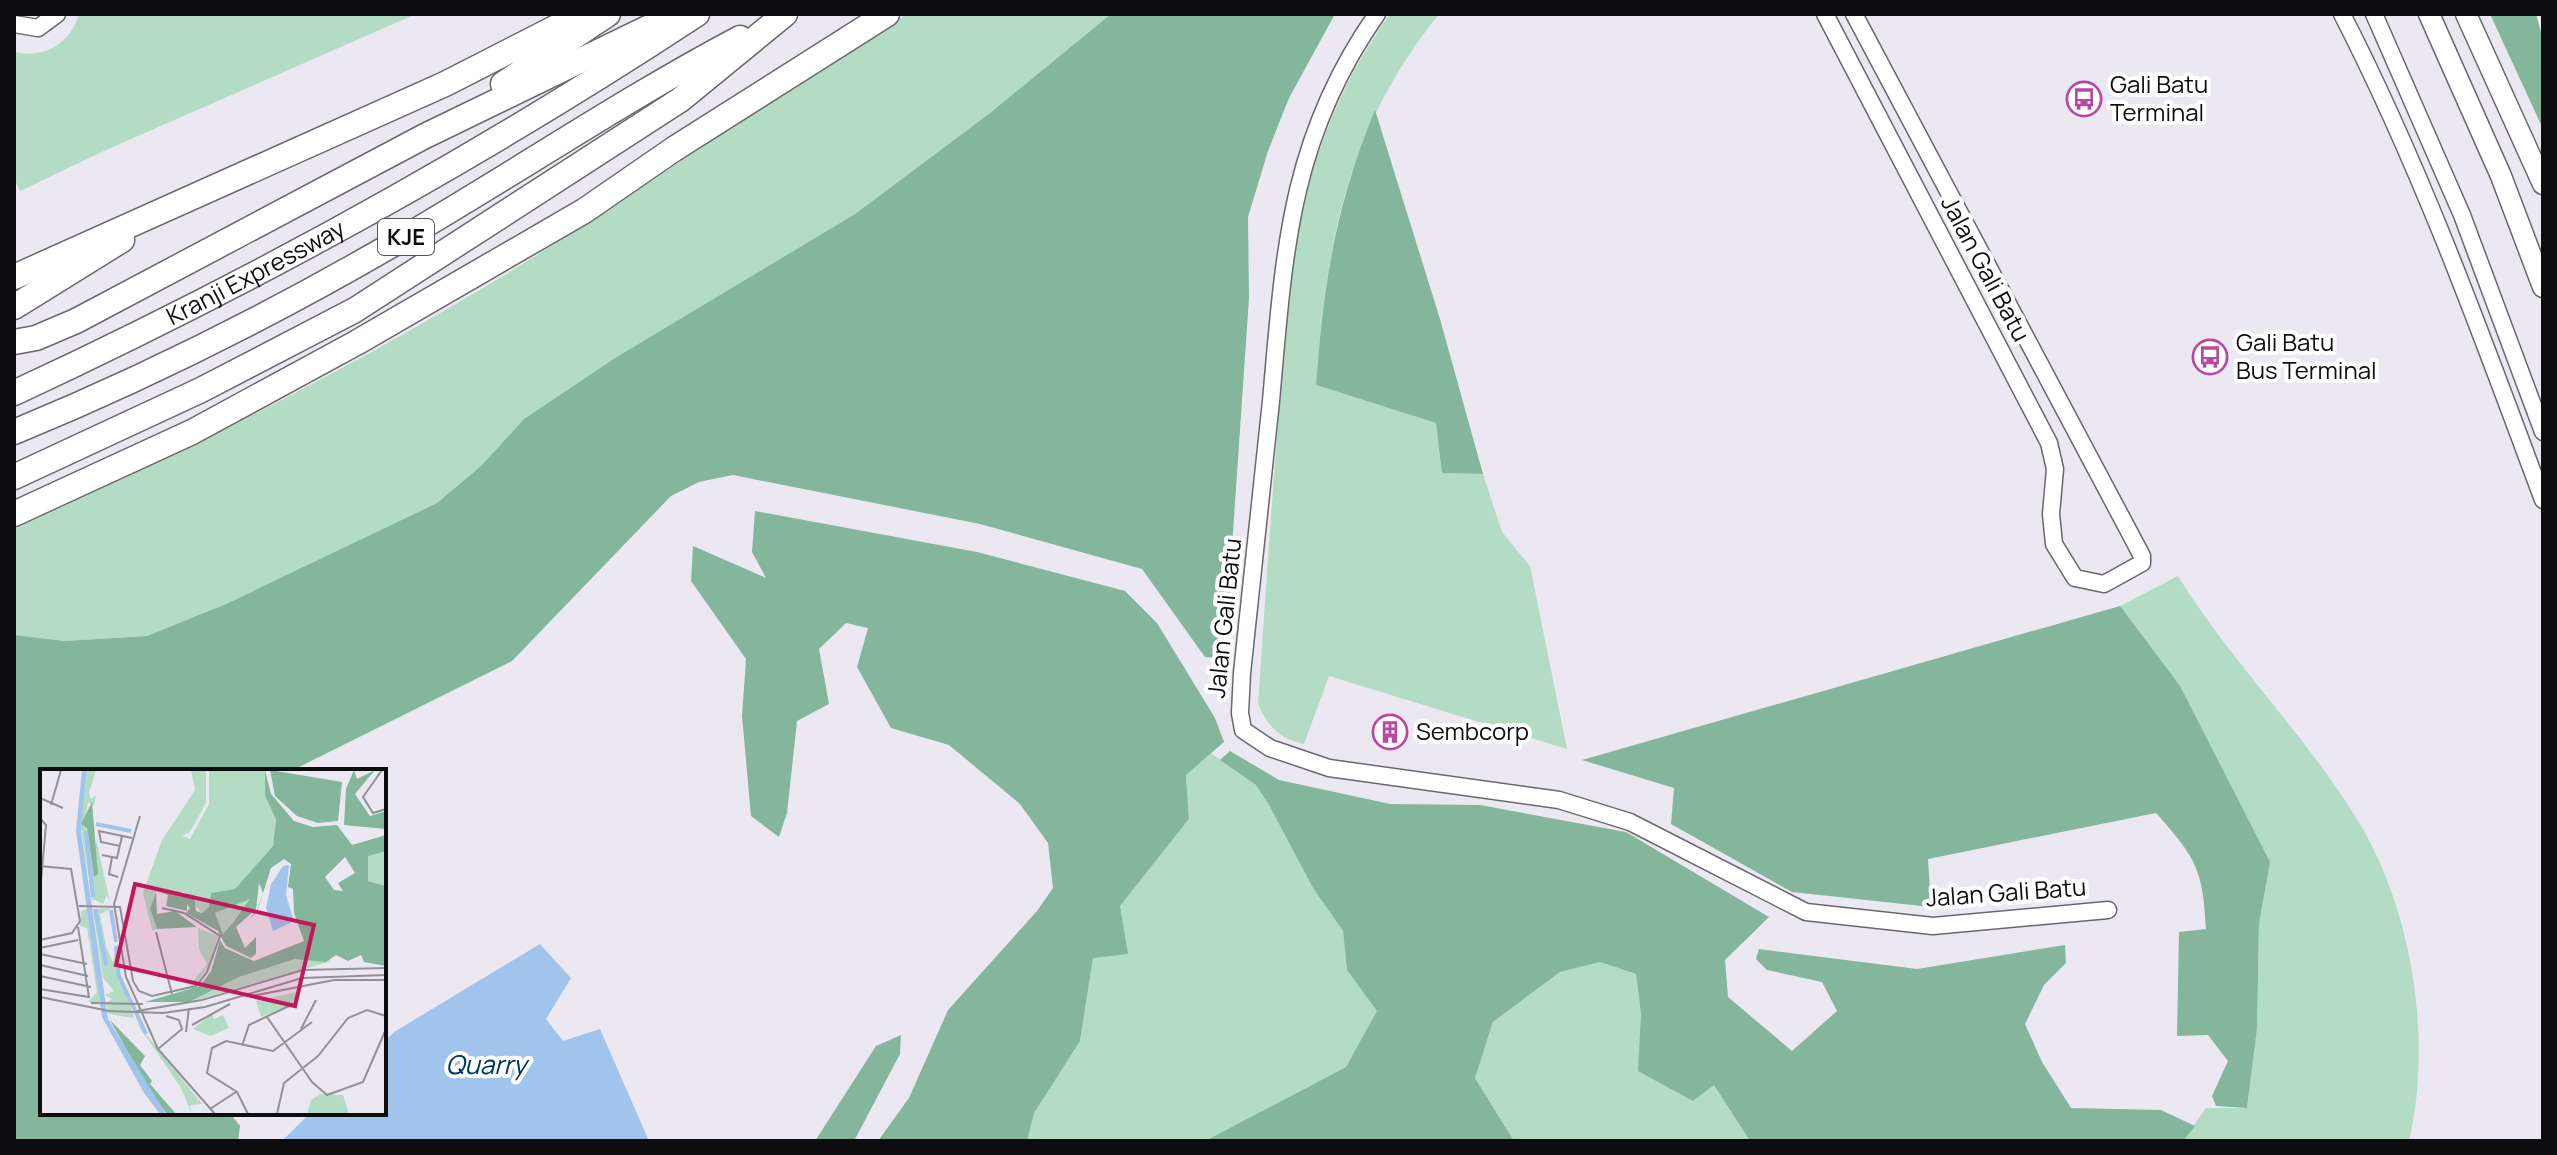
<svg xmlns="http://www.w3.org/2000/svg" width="2557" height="1155" font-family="Manrope,sans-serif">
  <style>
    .green { fill: #b4dcc5 }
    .forest { fill: #83b69b }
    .water { fill: #a1c4ec }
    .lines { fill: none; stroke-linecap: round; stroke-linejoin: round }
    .minor-casing { stroke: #6a666e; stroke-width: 19 }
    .major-casing { stroke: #6a666e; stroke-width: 23 }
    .highway-casing { stroke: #6a666e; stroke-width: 27 }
    .minor { stroke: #fff; stroke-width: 16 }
    .major { stroke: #fff; stroke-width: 20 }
    .highway { stroke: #fff; stroke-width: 24 }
    .labels { text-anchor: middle; stroke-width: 8; stroke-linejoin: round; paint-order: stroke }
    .shield { fill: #fff; stroke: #565557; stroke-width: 2 }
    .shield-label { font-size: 22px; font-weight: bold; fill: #0d0c0f }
    .poi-label { font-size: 24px; fill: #0d0c0f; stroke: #fff; text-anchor: start }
    .street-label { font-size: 24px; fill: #0d0c0f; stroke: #fff }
    .water-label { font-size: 26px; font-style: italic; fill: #003262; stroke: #fff }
    .inset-river { fill: none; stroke: #a1c4ec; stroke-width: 4 }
    .inset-road { fill: none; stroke: #939097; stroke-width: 2 }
    .view { fill: #c2185b; fill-opacity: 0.15; stroke: #c2185b; stroke-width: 4 }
    .inset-edge { fill: none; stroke: #0d0c0f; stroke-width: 4 }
  </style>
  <rect width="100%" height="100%" fill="#ece8f1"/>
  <path class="green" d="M 79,14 L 416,14 L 106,150 L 20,191 L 14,178 L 14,52 C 45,59 70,44 79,14 Z
    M 908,14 L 1111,14 L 990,113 L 855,214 L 615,358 L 524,419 L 481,466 L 437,503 L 226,604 L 147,636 L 64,641 L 14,635 L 14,529 C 171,458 327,381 476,292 C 624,205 761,102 908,14 Z
    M 1390,14 L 1439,14 C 1346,130 1327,241 1316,385 L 1436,423 L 1443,473 L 1483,474 L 1502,532 L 1530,566 L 1567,749 L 1329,676 L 1304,744 C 1279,738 1269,728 1258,704 C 1264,615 1270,526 1277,437 C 1288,280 1294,147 1390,14 Z
    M 2178,576 C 2231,662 2304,733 2357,819 C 2412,908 2433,1039 2409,1141 L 2183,1141 L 2206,1108 L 2247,1108 L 2257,1029 L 2259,923 L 2120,606 Z
    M 1211,753 L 1256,785 L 1269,805 L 1313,888 L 1343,931 L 1347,970 L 1378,1011 L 1346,1067 L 1205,1141 L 1027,1141 L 1033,1113 L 1080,1041 L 1093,958 L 1120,906 L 1189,819 L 1186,775 Z
    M 1600,962 L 1636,974 L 1641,1014 L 1639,1071 L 1714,1085 L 1750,1141 L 1514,1141 L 1475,1078 L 1493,1022 L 1560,972 Z"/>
  <path class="forest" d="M 1111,14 L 1335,14 L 1289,98 L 1268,151 L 1248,217 L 1249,298 L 1232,547 L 1231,622 L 1219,658 L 1205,657 L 1142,569 L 980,524 L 733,475 L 699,482 L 671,496 L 512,661 L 291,771 L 42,771 L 42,1113 L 230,1113 L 240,1126 L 238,1141 L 14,1141 L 14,635 L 64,641 L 147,636 L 226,604 L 437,503 L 481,466 L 524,419 L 615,358 L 855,214 L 990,113 Z
    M 2490,14 L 2536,14 L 2543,40 L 2543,129 Z
    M 1375,110 L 1440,319 L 1483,474 L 1442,473 L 1436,423 L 1316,385 C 1324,281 1335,207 1375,110 Z
    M 755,511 L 977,552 L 1125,591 L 1157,623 L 1215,718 L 1224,742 L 1186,775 L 1189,819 L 1120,906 L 1128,954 L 1093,958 L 1080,1041 L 1034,1113 L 1027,1141 L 878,1141 L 909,1098 L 948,1010 L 1037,911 L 1053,888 L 1048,843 L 1020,804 L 949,745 L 891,728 L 857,667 L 868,628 L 846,623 L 819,649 L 829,704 L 797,721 L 787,813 L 779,837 L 751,816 L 742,716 L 746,659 L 691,581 L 693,546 L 766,578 L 752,552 Z
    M 2120,606 L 2180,686 L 2270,862 L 2259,923 L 2257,1029 L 2247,1108 L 2216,1106 L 2212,1096 L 2228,1061 L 2208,1035 L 2177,1036 L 2179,932 L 2206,929 C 2203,869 2196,858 2156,813 L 1928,859 L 1931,907 L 1792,892 L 1671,824 L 1674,788 L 1582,760 Z
    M 1230,751 L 1279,780 L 1390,804 L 1480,805 L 1626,832 L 1769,917 L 1725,960 L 1728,997 L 1792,1051 L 1837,1011 L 1822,982 L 1767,970 L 1756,959 L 1759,949 L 1917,969 L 2065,945 L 2066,963 L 2044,985 L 2025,1024 L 2042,1062 L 2071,1108 L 2161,1110 L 2195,1126 L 2183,1141 L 1750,1141 L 1714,1085 L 1693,1101 L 1638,1071 L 1641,1014 L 1636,974 L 1600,962 L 1560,972 L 1493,1022 L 1475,1078 L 1514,1141 L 1205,1141 L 1346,1067 L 1377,1011 L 1347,970 L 1343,931 L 1313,888 L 1269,805 L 1256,785 L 1220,760 Z
    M 901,1035 L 900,1054 L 854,1141 L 815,1141 L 876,1046 Z"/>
  <path class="water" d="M 540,944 L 571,978 L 546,1019 L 563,1041 L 600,1029 L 649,1141 L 282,1141 L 310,1113 L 384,1113 L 384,1042 L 394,1032 Z"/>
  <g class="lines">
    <g class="minor-casing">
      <path id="minor" d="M 1377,14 C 1289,139 1284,255 1271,401 C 1262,491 1252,582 1242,673 L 1240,713 L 1243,730 L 1270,748 L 1329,768 L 1559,800 L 1630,822 L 1806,912 L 1933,926 L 2108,910
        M 1825,14 L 2049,443 L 2055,469 L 2051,514 L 2054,544 L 2075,578 L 2104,584 L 2142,563 L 2142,556 L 1854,14
        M 2342,14 C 2422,170 2482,336 2543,500
        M 2374,14 L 2462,215 L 2543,432
        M 14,24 L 38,28 L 57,14"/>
    </g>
    <g class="major-casing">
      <path id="major" d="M 2429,14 L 2501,176 L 2543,287
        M 2466,14 L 2543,184"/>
    </g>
    <g class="highway-casing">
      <g id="highway">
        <path d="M 503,84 L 608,14"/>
        <path d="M 14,277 L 445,84 L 582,14"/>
        <path d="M 14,307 L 122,240"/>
        <path d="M 14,342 L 36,338 L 76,321 L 425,136 L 666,19"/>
        <path id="s1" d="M 14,393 C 251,283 478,158 697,14"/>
        <path d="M 14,432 C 145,378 273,314 395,243 C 511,176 621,101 740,38"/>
        <path d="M 14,477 L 201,390 L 355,310 L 680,100 L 785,14"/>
        <path d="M 14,514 L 192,432 L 356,343 L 584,211 L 674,149 L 887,14"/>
      </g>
    </g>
    <use href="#minor" class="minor"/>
    <use href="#major" class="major"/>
    <use href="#highway" class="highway"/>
  </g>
  <defs>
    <g id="bus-ring" transform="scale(1.8)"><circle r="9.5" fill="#fff" stroke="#b948a3" stroke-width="1.5"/><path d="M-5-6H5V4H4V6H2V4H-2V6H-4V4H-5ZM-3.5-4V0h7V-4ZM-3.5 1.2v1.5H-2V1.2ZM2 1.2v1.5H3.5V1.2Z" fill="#b948a3"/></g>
    <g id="building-ring" transform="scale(1.8)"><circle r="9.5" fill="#fff" stroke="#b948a3" stroke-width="1.5"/><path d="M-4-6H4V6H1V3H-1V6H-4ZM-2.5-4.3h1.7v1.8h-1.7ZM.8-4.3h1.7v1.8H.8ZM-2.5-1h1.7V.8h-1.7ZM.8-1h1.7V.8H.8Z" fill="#b948a3"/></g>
  </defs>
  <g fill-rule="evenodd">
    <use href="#bus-ring" x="2084" y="99"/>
    <use href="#bus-ring" x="2210" y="357"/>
    <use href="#building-ring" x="1390" y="732"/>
  </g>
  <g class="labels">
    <rect class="shield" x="378" y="219" width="56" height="36" rx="6"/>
    <g class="shield-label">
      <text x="406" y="245">KJE</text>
    </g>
    <g class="poi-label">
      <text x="2110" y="93">Gali Batu<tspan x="2110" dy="28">Terminal</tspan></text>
      <text x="2236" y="351">Gali Batu<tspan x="2236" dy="28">Bus Terminal</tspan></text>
      <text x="1416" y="740">Sembcorp</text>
    </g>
    <g class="street-label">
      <text transform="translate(1985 269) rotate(62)" y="8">Jalan Gali Batu</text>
      <text dy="8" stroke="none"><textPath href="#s1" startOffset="270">Kranji Expressway</textPath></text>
      <text transform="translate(1225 618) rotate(-84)" y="8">Jalan Gali Batu</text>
      <text transform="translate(2006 893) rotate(-4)" y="8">Jalan Gali Batu</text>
    </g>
    <g class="water-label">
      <text x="486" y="1074">Quarry</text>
    </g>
  </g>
  <g transform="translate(40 769)">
    <rect width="346" height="346" fill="#ece8f1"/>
    <path d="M 56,1 L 49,24 L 51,30 L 56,26 L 54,37 L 48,33 L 46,45 L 47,77 L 56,106 L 56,70 L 70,133 L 67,126 L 63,135 L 52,130 L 41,59 L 47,2 ZM 151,1 L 166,1 L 166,34 L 150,63 L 142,67 L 150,70 L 169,35 L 169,1 L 225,1 L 225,27 L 236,49 L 233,77 L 195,120 L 171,124 L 169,138 L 162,144 L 144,123 L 116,123 L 110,140 L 117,160 L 112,161 L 103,124 L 122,71 L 155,21 ZM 334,82 L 346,82 L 346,117 L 328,112 L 328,87 ZM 209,128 L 210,131 L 183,165 L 175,144 ZM 72,139 L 60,145 L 66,177 L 73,194 L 76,177 L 78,205 L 87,226 L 78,197 L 94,249 L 68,245 L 67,233 L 72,230 L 65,226 L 74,222 L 63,209 L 53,140 ZM 48,140 L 55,185 L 60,235 L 48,233 L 57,223 L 47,159 L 40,157 L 41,142 ZM 158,159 L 178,167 L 169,197 L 155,216 L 149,217 L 167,195 L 159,180 ZM 255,190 L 292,192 L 149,233 L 199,208 ZM 257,223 L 256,234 L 221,248 L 216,232 ZM 172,245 L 174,250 L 183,246 L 189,259 L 170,267 L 153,260 ZM 94,250 L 162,335 L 150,336 L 152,345 L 141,319 ZM 280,325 L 303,326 L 309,345 L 267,345 L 271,331 Z" fill="#b4dcc5"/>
    <path d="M 225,1 L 231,25 L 254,52 L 273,58 L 297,56 L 312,76 L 346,66 L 346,82 L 328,87 L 328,112 L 346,117 L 346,197 L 324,193 L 321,186 L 308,192 L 296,186 L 286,193 L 255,190 L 199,208 L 149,233 L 105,233 L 160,217 L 171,202 L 180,171 L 185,179 L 214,192 L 264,172 L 254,144 L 253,120 L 248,118 L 251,95 L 244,90 L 231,99 L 217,143 L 209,150 L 217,141 L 223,124 L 219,114 L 216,140 L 196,158 L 205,179 L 216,168 L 216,185 L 211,189 L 186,177 L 178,162 L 146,144 L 150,139 L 147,135 L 147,142 L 126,137 L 128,126 L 120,123 L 154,126 L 156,142 L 162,144 L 169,138 L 171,124 L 195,120 L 233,77 L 236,50 L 225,27 ZM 305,88 L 315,104 L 298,114 L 303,122 L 294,121 L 285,108 ZM 210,130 L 194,152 L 183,165 L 175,144 ZM 230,1 L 302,13 L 298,52 L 278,54 L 257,47 L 235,27 ZM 314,1 L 317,10 L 335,1 L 315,25 L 330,47 L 346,42 L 346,60 L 304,56 L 306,20 ZM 52,33 L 58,105 L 54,108 L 47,59 L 41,55 ZM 116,123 L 117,145 L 135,142 L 157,158 L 117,160 L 110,140 ZM 70,251 L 105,287 L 100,296 L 112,312 L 110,315 L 136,345 L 127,345 L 109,321 Z" fill="#83b69b" fill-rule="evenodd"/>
    <path d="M 42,1 L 47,1 L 41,62 L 68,250 L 126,345 L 120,345 L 104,324 L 62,248 L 36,62 ZM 249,96 L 246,126 L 254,152 L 233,162 L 226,139 L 231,115 L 243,97 Z" fill="#a1c4ec"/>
    <path class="inset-river" d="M 56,55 L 91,62M 46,62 L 53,128M 55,140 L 66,196M 71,141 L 76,173M 76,177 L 79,207 L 106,265"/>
    <path class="inset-road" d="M 342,1 L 323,28 L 333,44 L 346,40M 0,29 L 23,39M 11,36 L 21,1M 100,47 L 74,135 L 86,208 L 118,280M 0,49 L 6,56 L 0,123M 80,77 L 61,73 L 59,62 L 92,69M 62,86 L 77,89 L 82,67M 72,88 L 69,105 L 78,108M 0,97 L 31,100 L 40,152 L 32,164 L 0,171M 39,137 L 80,138 L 93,212 L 99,222 L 112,227 L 156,217 L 167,203 L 180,167 L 144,144 L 122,139M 116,163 L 132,225M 0,179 L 38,171M 0,185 L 47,195M 0,196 L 48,207M 0,207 L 51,218M 0,220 L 49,228 L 38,158M 212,227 L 294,211 L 346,211M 0,228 L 69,242 L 123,244 L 165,238 L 262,209 L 346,206M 51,234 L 103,235M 97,242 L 162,231 L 263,201 L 346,199M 126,247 L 139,251 L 142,260 L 118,280 L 175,345M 227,248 L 272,313 L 287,326 L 323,313 L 346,260M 152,256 L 190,235M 261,260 L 276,231M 146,263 L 149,239M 202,277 L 209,256 L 251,236M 170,340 L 196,323M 208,345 L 197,323 L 167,304 L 172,279 L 186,272 L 233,282 L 272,253M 237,345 L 244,314 L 278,287 L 308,249 L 327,241 L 346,247"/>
    <path class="view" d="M 95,115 L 274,156 L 255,237 L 76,196 Z"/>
    <rect width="346" height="346" class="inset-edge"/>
  </g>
  <rect width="2557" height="1155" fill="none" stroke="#0d0c0f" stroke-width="32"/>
</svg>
